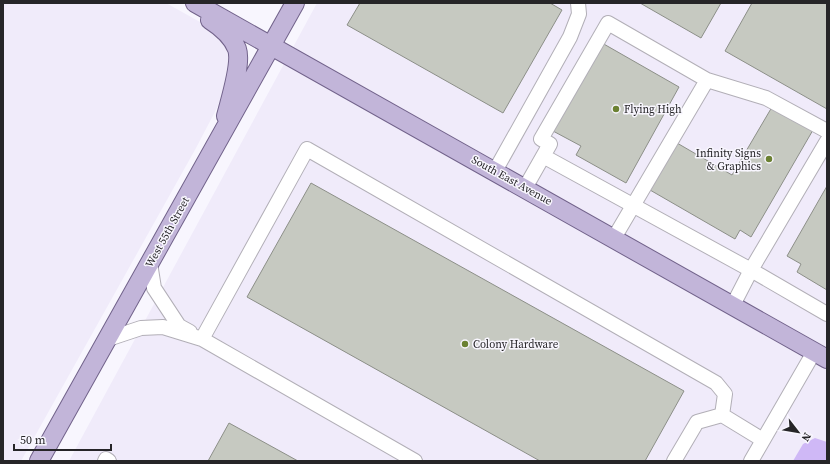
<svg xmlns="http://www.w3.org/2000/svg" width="830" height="464" font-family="'Source Serif 4',serif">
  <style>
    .built { fill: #f0ebfa }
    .water { fill: #cfb8f6 }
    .building { fill: #c6c9c1; stroke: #8c8f88 }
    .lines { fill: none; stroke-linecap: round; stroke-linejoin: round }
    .minor-casing { stroke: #b2afb7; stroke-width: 16 }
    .major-casing { stroke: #71628a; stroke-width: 20 }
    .minor { stroke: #fff; stroke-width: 14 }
    .major { stroke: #c2b5d9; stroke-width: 18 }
    .poi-dot { fill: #6b8132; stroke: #f8f6fe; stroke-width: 1.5 }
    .labels { text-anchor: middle; stroke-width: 3; stroke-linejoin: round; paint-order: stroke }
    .poi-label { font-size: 11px; fill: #262528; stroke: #f8f6fe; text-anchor: start }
    .street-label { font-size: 11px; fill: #262528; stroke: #f8f6fe }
  </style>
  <rect width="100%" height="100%" fill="#f8f6fe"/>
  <path class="built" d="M 3,3 L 166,3 L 218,32 L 232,52 L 226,85 L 218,106 L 196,148 L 21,461 L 3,461 Z
    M 317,3 L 827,3 L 827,461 L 69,461 Z"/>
  <path class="water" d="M 815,438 L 827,442 L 827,461 L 793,461 L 803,444 Z"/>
  <path class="building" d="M 360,3 L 550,3 L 562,10 L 503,113 L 347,25 Z
    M 640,3 L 721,3 L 701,38 Z
    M 752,3 L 827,3 L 827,109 L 725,51 Z
    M 602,43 L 679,87 L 626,183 L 576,155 L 581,146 L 553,131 Z
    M 772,107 L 813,130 L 751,237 L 740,230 L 735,239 L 650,190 L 677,143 L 732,175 Z
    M 311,183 L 684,391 L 645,461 L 540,461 L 247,297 Z
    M 827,186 L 827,290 L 797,272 L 801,264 L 787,256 Z
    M 229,423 L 298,461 L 208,461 Z"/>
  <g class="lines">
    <g class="minor-casing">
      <path id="minor" d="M 827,141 L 751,270 L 827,314
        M 543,156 L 751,270 L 733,305
        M 495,171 L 570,37 L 579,14 L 578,3
        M 525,188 L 550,144 L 541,139 L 608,23 L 707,80 L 766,98 L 827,131
        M 614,238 L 707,80
        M 150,263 L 154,288 L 179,326 L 190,332
        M 108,339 L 141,328 L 163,327 L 202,339
        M 105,461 L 106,459 L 109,461
        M 415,461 L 202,339 L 307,149 L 716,383 L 725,394 L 722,415 L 763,440
        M 674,461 L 697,422 L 722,415
        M 751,461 L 814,352"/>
    </g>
    <g class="major-casing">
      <path id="major" d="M 195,3 L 827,359
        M 210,20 C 221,27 232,36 237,49 C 242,63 230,100 226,116
        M 39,461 L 295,3"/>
    </g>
    <use href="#minor" class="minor"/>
    <use href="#major" class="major"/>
  </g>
  <g class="poi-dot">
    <circle cx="616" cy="109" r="4"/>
    <circle cx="769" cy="159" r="4"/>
    <circle cx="465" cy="344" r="4"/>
  </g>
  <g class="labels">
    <g class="poi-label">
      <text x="624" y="113">Flying High</text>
      <text x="761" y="157" text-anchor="end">Infinity Signs<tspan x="761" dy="13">&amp; Graphics</tspan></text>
      <text x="473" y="348">Colony Hardware</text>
    </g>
    <g class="street-label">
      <text transform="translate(512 180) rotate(29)" y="4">South East Avenue</text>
      <text transform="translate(167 232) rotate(-61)" y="4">West 55th Street</text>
    </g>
  </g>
  <rect width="830" height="464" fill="none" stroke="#262528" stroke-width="8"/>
  <g transform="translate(798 432) rotate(121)" stroke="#f8f6fe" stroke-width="3" paint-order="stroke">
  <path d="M0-3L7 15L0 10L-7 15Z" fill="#262528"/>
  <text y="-6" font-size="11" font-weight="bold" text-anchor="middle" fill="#262528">N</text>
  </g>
  <path d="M14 444v6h97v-6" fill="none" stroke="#262528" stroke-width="2"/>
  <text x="20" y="444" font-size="12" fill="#262528" stroke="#f8f6fe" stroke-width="3" paint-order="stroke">50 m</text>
</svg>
